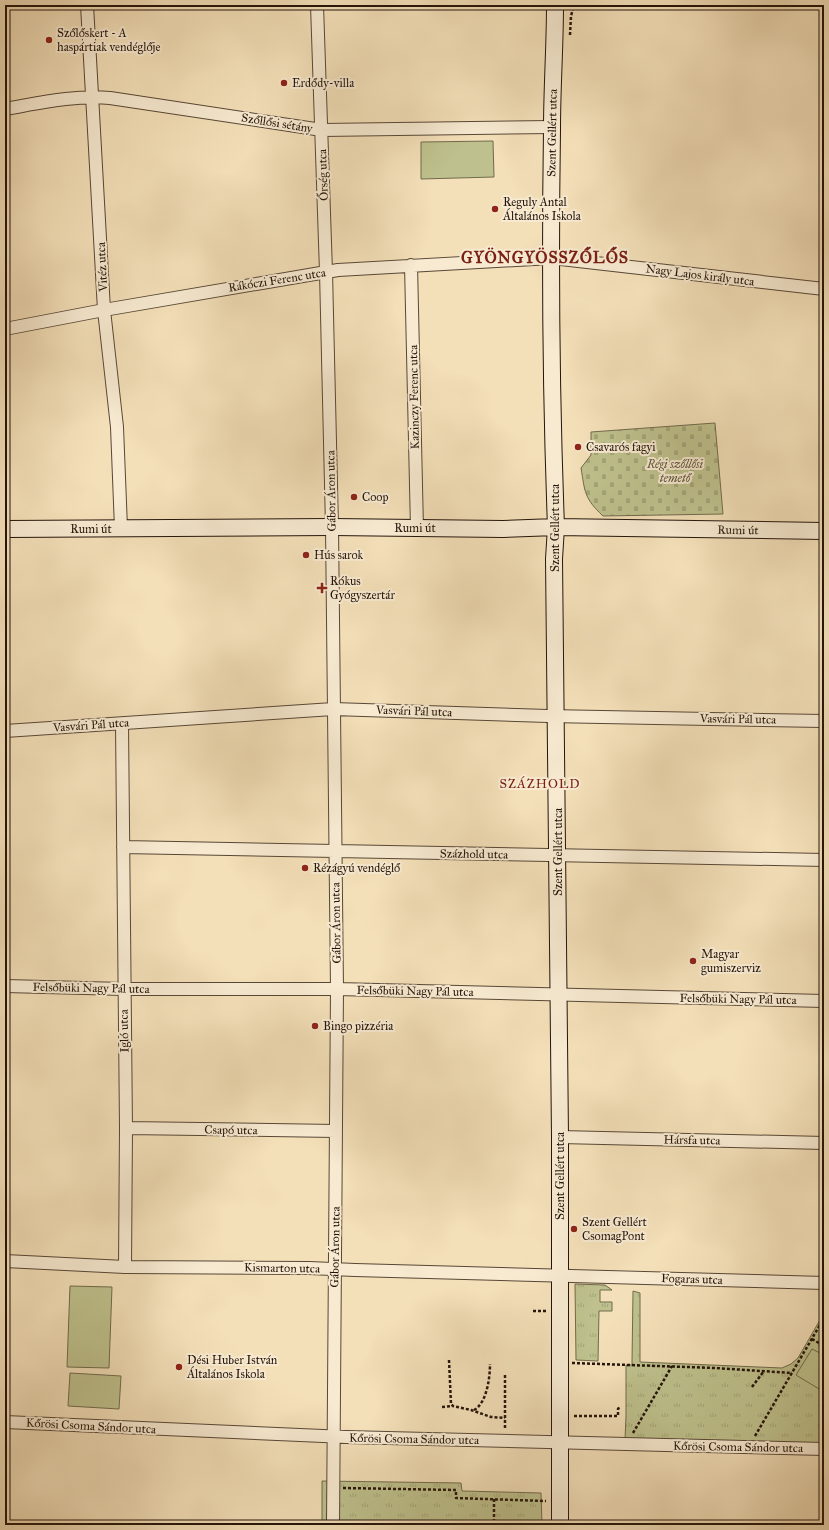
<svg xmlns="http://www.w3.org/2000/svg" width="829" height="1530" font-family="'IM FELL Great Primer',serif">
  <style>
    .grass { fill: url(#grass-tufts); stroke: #716a4c }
    .cemetery { fill: url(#cemetery-stones); stroke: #716a4c }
    .park { fill: #bec18d; stroke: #716a4c }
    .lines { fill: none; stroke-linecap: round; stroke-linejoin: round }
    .street-casing { stroke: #584736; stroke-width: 14 }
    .secondary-casing { stroke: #24140a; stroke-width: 18 }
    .path { stroke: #24140a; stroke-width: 2.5; stroke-dasharray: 3 2; stroke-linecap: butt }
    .street { stroke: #f7ead1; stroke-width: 12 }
    .secondary { stroke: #f7ead1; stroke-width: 16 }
    .poi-dot { fill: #8f2418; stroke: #f7ead1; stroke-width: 1.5 }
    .labels { text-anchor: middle; stroke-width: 4; stroke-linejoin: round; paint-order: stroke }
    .poi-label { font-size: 12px; fill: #24140a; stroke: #f7ead1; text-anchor: start }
    .street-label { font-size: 12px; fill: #24140a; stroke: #f7ead1 }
    .park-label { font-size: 12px; font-style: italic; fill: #5a5138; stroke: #f7ead1 }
    .neighbourhood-label { font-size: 13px; letter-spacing: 1px; fill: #7a1f14; stroke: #f7ead1 }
    .district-label { font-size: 16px; font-weight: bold; letter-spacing: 1px; fill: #7a1f14; stroke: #f7ead1 }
  </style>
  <defs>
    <pattern id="grass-tufts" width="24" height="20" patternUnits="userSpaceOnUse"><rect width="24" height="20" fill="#bec18d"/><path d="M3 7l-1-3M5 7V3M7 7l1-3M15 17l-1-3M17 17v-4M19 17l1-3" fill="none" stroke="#a3a578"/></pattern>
    <pattern id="cemetery-stones" width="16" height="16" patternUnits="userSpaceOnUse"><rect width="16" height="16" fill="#bec18d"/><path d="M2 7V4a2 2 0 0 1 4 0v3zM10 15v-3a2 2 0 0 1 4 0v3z" fill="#a3a578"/></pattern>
  </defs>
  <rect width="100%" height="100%" fill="#f3dfb8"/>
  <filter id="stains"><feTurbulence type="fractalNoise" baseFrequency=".005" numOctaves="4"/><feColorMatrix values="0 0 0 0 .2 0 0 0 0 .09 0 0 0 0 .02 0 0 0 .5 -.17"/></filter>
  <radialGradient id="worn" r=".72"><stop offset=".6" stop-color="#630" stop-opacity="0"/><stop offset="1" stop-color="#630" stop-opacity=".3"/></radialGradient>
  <path class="grass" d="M 575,1284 L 605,1285 L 612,1290 L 600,1290 L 600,1302 L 612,1302 L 612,1311 L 599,1311 L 598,1361 L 576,1360 Z
    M 633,1291 L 640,1293 L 640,1362 L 782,1368 L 791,1364 L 798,1358 L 824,1313 L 824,1446 L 625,1439 L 626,1417 L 626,1365 L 632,1365 L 632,1362 Z
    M 322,1481 L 461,1483 L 462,1491 L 541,1493 L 542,1525 L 322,1525 Z"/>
  <path class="cemetery" d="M 715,423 L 723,514 L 603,516 C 584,498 585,492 581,468 L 591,455 L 591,432 Z"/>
  <path class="park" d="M 493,141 L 494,177 L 421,179 L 421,142 Z
    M 70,1286 L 112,1287 L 109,1368 L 67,1367 Z
    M 812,1349 L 824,1355 L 824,1392 L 796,1375 Z
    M 70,1373 L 121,1376 L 119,1409 L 68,1406 Z"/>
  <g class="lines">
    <g class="street-casing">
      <path id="street" d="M 87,5 L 104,310 L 117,427 L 121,528
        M 317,5 L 326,272 L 332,527 L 337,989 L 333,1525
        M 5,109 C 40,103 74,95 110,98 L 322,130 L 552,127
        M 411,265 L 417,529
        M 5,329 L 104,310 L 338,270 L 552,258 L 824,289
        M 122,724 L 126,1128 L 125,1267
        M 5,731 L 333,709 L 548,716 L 824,721
        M 123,847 L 824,860
        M 5,986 L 124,989 L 337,989 L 824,1001
        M 126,1128 L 336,1131
        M 560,1137 L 824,1143
        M 5,1261 L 125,1267 L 309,1268 L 355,1270 L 824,1283
        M 5,1422 L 346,1437 L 824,1449"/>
    </g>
    <g class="secondary-casing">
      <path id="secondary" d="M 555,5 C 555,46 552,87 552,129 C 550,261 551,395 556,527 L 554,559 L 560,1137 L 560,1525
        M 5,529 L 332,527 L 503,529 L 556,527 L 824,531"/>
    </g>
    <path class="path" d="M 570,35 L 571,16 L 574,5
      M 533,1311 L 547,1311
      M 812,1339 L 824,1346
      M 449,1360 L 451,1404 L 453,1406 L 471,1410 L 491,1417 L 505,1418
      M 572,1363 L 715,1368 L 792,1373
      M 505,1375 L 505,1429
      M 752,1387 L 764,1371
      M 442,1407 L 453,1406
      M 474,1410 C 487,1403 490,1377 490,1364
      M 574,1416 L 618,1416 L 618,1409 L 620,1406
      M 633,1433 L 672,1366
      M 755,1436 L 824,1318
      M 343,1488 L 456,1490 L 456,1498 L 546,1501
      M 494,1499 L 494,1525"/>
    <use href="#street" class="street"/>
    <use href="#secondary" class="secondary"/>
  </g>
  <g class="poi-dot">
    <circle cx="49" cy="40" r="4"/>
    <circle cx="284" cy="83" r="4"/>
    <circle cx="495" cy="209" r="4"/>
    <circle cx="578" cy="447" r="4"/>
    <circle cx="354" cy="497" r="4"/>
    <circle cx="306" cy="555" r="4"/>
    <path d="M320 582h4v4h4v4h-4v4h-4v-4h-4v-4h4z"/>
    <circle cx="305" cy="868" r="4"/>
    <circle cx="693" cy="961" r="4"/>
    <circle cx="315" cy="1026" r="4"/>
    <circle cx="574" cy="1229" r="4"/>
    <circle cx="179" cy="1367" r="4"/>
  </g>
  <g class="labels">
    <g class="poi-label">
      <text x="57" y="37">Szőlőskert - A<tspan x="57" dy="14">haspártiak vendéglője</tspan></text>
      <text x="292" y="87">Erdődy-villa</text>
      <text x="503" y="206">Reguly Antal<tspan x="503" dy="14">Általános Iskola</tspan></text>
      <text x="586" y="451">Csavarós fagyi</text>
      <text x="362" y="501">Coop</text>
      <text x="314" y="559">Hús sarok</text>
      <text x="330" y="585">Rókus<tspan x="330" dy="14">Gyógyszertár</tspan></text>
      <text x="313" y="872">Rézágyú vendéglő</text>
      <text x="701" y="958">Magyar<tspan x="701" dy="14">gumiszerviz</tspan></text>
      <text x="323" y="1030">Bingo pizzéria</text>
      <text x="582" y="1226">Szent Gellért<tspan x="582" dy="14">CsomagPont</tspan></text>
      <text x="187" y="1364">Dési Huber István<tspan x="187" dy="14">Általános Iskola</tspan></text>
    </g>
    <g class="street-label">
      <text transform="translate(277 123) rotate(9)" y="4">Szőllősi sétány</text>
      <text transform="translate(552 133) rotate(-89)" y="4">Szent Gellért utca</text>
      <text transform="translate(323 175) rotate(-92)" y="4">Őrség utca</text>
      <text transform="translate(102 267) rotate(-93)" y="4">Vitéz utca</text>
      <text transform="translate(700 275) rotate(7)" y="4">Nagy Lajos király utca</text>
      <text transform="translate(277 280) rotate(-9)" y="4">Rákóczi Ferenc utca</text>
      <text transform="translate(414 397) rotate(-91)" y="4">Kazinczy Ferenc utca</text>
      <text transform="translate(331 491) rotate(-91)" y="4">Gábor Áron utca</text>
      <text x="415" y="532">Rumi út</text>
      <text transform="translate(555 528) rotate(-90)" y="4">Szent Gellért utca</text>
      <text x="91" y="533">Rumi út</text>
      <text transform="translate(738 530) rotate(1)" y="4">Rumi út</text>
      <text transform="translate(414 711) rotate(2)" y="4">Vasvári Pál utca</text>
      <text transform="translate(738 719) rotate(1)" y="4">Vasvári Pál utca</text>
      <text transform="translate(91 725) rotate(-4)" y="4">Vasvári Pál utca</text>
      <text transform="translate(558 852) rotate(-90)" y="4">Szent Gellért utca</text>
      <text transform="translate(474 854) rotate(1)" y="4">Százhold utca</text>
      <text transform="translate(336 923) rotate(-91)" y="4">Gábor Áron utca</text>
      <text transform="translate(91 988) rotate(1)" y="4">Felsőbüki Nagy Pál utca</text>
      <text transform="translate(415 991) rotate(1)" y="4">Felsőbüki Nagy Pál utca</text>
      <text transform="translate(738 999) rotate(1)" y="4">Felsőbüki Nagy Pál utca</text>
      <text transform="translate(124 1031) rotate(-91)" y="4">Igló utca</text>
      <text transform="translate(231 1130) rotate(1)" y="4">Csapó utca</text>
      <text transform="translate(692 1140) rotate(1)" y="4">Hársfa utca</text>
      <text transform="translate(560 1176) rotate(-90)" y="4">Szent Gellért utca</text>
      <text transform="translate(335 1247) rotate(-89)" y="4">Gábor Áron utca</text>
      <text transform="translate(282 1268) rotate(1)" y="4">Kismarton utca</text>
      <text transform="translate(692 1279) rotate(2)" y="4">Fogaras utca</text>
      <text transform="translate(91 1426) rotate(3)" y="4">Kőrösi Csoma Sándor utca</text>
      <text transform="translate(414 1439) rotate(1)" y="4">Kőrösi Csoma Sándor utca</text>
      <text transform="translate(738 1447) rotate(1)" y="4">Kőrösi Csoma Sándor utca</text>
    </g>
    <g class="park-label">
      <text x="675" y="468">Régi szőllősi<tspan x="675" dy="14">temető</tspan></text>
    </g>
    <g class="neighbourhood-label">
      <text x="540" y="788">SZÁZHOLD</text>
    </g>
    <g class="district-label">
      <text x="545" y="263">GYÖNGYÖSSZŐLŐS</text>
    </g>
  </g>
  <rect width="829" height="1530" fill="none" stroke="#f3dfb8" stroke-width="20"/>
  <rect x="6" y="6" width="817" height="1518" fill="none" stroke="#24140a" stroke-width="2"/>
  <rect x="10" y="10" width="809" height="1510" fill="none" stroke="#24140a"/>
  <rect width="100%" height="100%" filter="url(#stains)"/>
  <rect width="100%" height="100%" fill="url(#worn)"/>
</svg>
